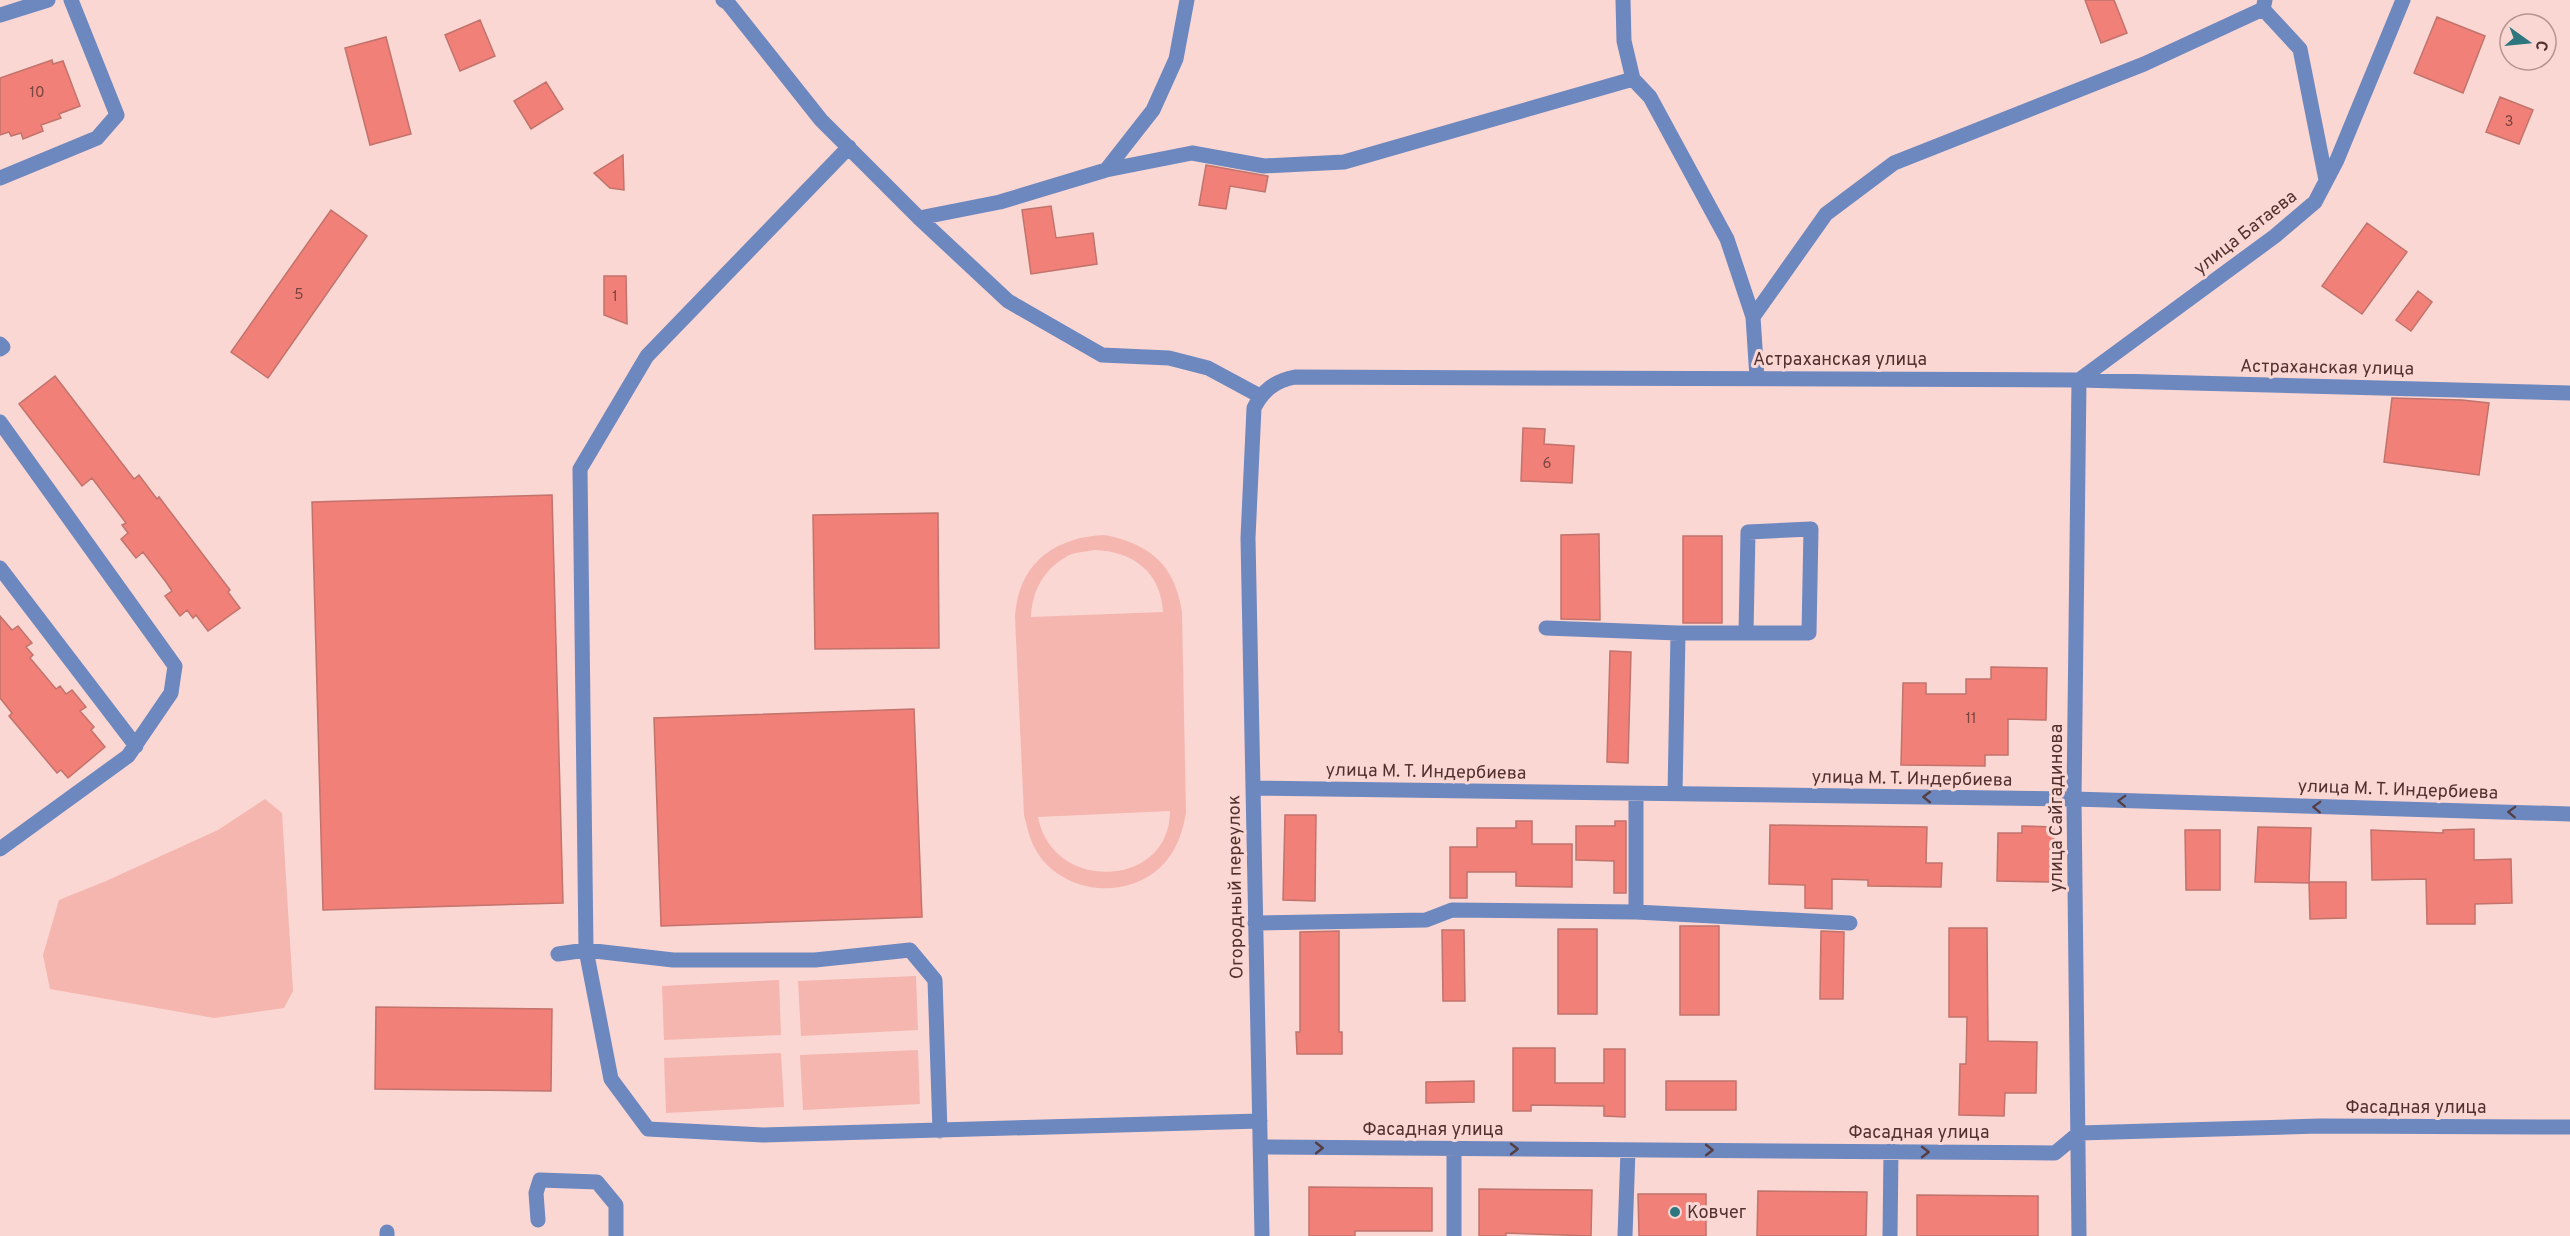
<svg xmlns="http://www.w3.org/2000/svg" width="2570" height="1236" font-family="Overpass,sans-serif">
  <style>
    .green { fill: #f5b6b0; fill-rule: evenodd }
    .building { fill: #f18078; stroke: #c1736c; stroke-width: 1.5 }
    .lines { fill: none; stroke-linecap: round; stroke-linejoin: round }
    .minor { stroke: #6d87bf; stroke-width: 15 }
    .oneway { stroke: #563e44 }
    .poi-dot { fill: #2e777f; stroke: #fad7d3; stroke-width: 2 }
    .labels { text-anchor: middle; stroke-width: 6; stroke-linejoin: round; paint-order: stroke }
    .number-label { font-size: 15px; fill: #7a4540 }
    .street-label { font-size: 18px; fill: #52312e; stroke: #fad7d3 }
    .poi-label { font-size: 18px; fill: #52312e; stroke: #fad7d3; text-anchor: start }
  </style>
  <rect width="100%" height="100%" fill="#fad7d3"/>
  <path class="green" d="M 1105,535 C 1150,544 1175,565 1182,612 L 1186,813 C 1183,830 1178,846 1167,860 C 1135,899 1072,897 1041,858 C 1031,845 1028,831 1024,815 L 1015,617 C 1018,564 1054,537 1105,535 ZM 1094,550 C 1133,551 1161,572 1163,612 L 1031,617 C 1032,592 1043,570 1066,557 C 1073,552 1085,552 1094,550 ZM 1170,811 C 1170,889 1052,893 1038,817 Z
    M 265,799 L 282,813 L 293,991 L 284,1008 L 214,1018 L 50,989 L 43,955 L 59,900 L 106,881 L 218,830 Z
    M 916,976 L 918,1030 L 801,1036 L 798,981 Z
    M 779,980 L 781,1035 L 664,1040 L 662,986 Z
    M 918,1050 L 920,1104 L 803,1110 L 800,1055 Z
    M 781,1053 L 784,1107 L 666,1113 L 664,1058 Z"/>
  <path class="building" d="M 2085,0 L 2114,0 L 2127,33 L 2101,43 Z
    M 2437,17 L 2485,36 L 2463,93 L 2414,73 Z
    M 480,20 L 495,56 L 460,71 L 445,35 Z
    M 386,37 L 411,134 L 370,145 L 345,48 Z
    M 52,60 L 53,64 L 63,61 L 80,106 L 59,114 L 61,118 L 41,125 L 43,131 L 23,139 L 21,133 L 11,136 L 9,132 L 0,135 L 0,78 Z
    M 546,82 L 563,109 L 531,129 L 514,101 Z
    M 2500,97 L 2533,110 L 2519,144 L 2486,132 Z
    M 623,155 L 624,190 L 610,188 L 594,173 Z
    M 1206,165 L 1268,176 L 1265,192 L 1230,186 L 1226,209 L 1199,205 Z
    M 1051,206 L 1056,238 L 1093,233 L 1097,264 L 1031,274 L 1022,210 Z
    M 331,210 L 367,236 L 268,378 L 231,352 Z
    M 2367,223 L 2407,252 L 2362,314 L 2322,286 Z
    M 604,276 L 626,276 L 627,324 L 604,315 Z
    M 2418,291 L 2432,302 L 2411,331 L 2396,320 Z
    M 55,376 L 134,479 L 139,475 L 157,499 L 159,497 L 230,590 L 228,592 L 240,608 L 208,631 L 196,615 L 193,618 L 187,610 L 180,616 L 165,596 L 172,591 L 166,582 L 143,552 L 136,558 L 121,539 L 128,533 L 122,525 L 126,523 L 92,478 L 82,486 L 19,404 Z
    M 2392,398 L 2462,400 L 2489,403 L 2479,475 L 2384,462 Z
    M 1523,428 L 1545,429 L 1544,444 L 1574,446 L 1572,483 L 1521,481 Z
    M 552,495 L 563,903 L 323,910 L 312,502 Z
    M 938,513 L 939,648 L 815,649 L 813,515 Z
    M 1599,534 L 1600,620 L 1561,619 L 1561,535 Z
    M 1683,536 L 1722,536 L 1722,623 L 1683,623 Z
    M 0,616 L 12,630 L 18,626 L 32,643 L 26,647 L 33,655 L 30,658 L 56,689 L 60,686 L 66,694 L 72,690 L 86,707 L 80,711 L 94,727 L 91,730 L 105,747 L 68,778 L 61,770 L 57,773 L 9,716 L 12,713 L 0,698 Z
    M 1610,651 L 1631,652 L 1628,763 L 1607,762 Z
    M 1991,667 L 2047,668 L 2046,720 L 2008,719 L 2008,755 L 1985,755 L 1985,766 L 1901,765 L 1903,683 L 1926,683 L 1926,694 L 1966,694 L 1966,679 L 1991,679 Z
    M 914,709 L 922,917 L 661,926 L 654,718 Z
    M 1285,815 L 1316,815 L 1315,901 L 1283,900 Z
    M 1516,821 L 1532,821 L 1532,844 L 1572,844 L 1572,887 L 1516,886 L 1516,872 L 1467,872 L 1467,898 L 1450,898 L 1450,847 L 1477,847 L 1477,828 L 1516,828 Z
    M 1615,821 L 1626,821 L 1626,893 L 1614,893 L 1614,861 L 1576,860 L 1576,826 L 1615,826 Z
    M 1770,825 L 1927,827 L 1926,863 L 1942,863 L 1941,887 L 1868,886 L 1868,880 L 1832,879 L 1832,909 L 1805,908 L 1805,885 L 1769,884 Z
    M 2022,826 L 2054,827 L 2053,882 L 1997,881 L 1998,833 L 2022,833 Z
    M 2258,827 L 2311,828 L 2309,883 L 2255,882 Z
    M 2474,829 L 2474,860 L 2511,859 L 2512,903 L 2475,904 L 2475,924 L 2427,924 L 2426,879 L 2372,880 L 2371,830 L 2443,833 L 2443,830 Z
    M 2185,830 L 2220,830 L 2220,890 L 2186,890 Z
    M 2309,882 L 2346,882 L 2346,918 L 2310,919 Z
    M 1680,926 L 1719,926 L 1719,1015 L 1680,1015 Z
    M 1949,928 L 1987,928 L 1988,1041 L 2037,1042 L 2036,1093 L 2005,1093 L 2004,1116 L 1959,1115 L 1960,1064 L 1966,1064 L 1967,1017 L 1949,1017 Z
    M 1558,929 L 1597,929 L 1597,1014 L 1558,1014 Z
    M 1442,930 L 1464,930 L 1465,1001 L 1443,1001 Z
    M 1339,931 L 1339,1032 L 1342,1032 L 1342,1054 L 1297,1054 L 1296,1032 L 1300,1032 L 1300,932 Z
    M 1821,931 L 1844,932 L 1843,999 L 1820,999 Z
    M 376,1007 L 552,1009 L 551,1091 L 375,1089 Z
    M 1513,1048 L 1555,1048 L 1555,1083 L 1604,1083 L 1604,1049 L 1625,1049 L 1625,1117 L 1604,1116 L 1604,1106 L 1531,1105 L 1531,1111 L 1513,1111 Z
    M 1474,1081 L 1474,1102 L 1426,1103 L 1426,1082 Z
    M 1666,1081 L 1736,1081 L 1736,1110 L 1666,1110 Z
    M 1309,1187 L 1432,1188 L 1432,1231 L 1355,1231 L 1355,1236 L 1309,1236 Z
    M 1479,1189 L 1592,1190 L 1591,1236 L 1506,1233 L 1506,1236 L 1479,1236 Z
    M 1758,1191 L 1867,1192 L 1866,1236 L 1757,1236 Z
    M 1638,1194 L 1706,1194 L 1706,1236 L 1639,1236 Z
    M 1917,1195 L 2038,1196 L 2038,1236 L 1917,1236 Z"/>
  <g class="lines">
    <path class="minor" d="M 723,0 L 728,3 L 821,120 L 919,218 L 1000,202 L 1106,170 L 1153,110 L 1176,59 L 1187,0
      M 1623,0 L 1624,41 L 1633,79
      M 2265,0 L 2263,9 L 2300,49 L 2326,180
      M 0,15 L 48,0
      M 849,147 L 647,356 L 580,469 L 586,950 L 611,1079 L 648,1129 L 763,1135 L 1260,1121
      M 1106,170 L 1192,153 L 1264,166 L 1344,162 L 1633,79 L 1650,97 L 1727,239 L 1753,317 L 1757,378
      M 0,178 L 97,138 L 117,115 L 71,0
      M 919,218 L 1008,301 L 1102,355 L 1169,358 L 1208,368 L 1260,396
      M 1753,317 L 1826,214 L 1894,163 L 2144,64 L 2263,9
      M 0,344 L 3,347 L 0,349
      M 0,422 L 175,666 L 171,693 L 128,756 L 0,849
      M 0,568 L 136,746
      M 1546,628 L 1678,633 L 1675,794
      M 1678,633 L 1809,633 L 1811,529 L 1748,532 L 1746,633
      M 1253,788 L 2074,799 L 2570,814
      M 1636,912 L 1636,794
      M 1255,923 L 1426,920 L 1452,910 L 1636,912 L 1850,923
      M 558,954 L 586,950 L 673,960 L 815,960 L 910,950 L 935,980 L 940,1131
      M 1260,1147 L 2055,1153 L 2079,1133 L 2320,1126 L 2570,1127
      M 538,1220 L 536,1193 L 540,1180 L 597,1182 L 616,1205 L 616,1236
      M 387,1232 L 387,1236
      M 1262,1236 L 1248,538 L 1254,408 C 1263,390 1275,381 1295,377 L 2079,380 L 2570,393
      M 1454,1236 L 1454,1149
      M 1625,1236 L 1628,1150
      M 1890,1236 L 1891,1151
      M 2079,1236 L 2074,799 L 2079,380 L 2275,236 L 2315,202 L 2337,160 L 2403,0"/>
  </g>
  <defs><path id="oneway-chevron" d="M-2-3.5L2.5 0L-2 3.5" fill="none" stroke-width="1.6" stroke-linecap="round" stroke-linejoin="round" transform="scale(1.5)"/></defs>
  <g class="oneway">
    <use href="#oneway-chevron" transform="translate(1927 797) rotate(-179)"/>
    <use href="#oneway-chevron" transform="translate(2122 801) rotate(-178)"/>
    <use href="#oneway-chevron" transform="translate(2317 807) rotate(-178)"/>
    <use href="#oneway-chevron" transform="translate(2512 812) rotate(-178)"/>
    <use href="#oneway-chevron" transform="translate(1319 1148)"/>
    <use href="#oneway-chevron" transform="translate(1514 1149)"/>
    <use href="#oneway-chevron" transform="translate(1709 1150)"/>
    <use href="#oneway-chevron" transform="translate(1925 1152)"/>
  </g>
  <circle class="poi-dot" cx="1675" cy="1212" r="6"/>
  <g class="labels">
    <g class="number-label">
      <text x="37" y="97">10</text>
      <text x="2509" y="126">3</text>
      <text x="299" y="299">5</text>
      <text x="615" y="301">1</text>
      <text x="1547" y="468">6</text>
      <text x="1971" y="723">11</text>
    </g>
    <g class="street-label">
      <text transform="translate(2245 232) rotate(-38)" y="6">улица Батаева</text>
      <text x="1840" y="365">Астраханская улица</text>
      <text transform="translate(2327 367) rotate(1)" y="6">Астраханская улица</text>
      <text transform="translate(1426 771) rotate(1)" y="6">улица М. Т. Индербиева</text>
      <text transform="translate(1912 778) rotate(1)" y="6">улица М. Т. Индербиева</text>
      <text transform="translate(2398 789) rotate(2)" y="6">улица М. Т. Индербиева</text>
      <text transform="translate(2056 808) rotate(-90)" y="6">улица Сайгадинова</text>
      <text transform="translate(1235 887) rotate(-91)" y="6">Огородный переулок</text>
      <text x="2416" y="1113">Фасадная улица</text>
      <text x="1433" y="1135">Фасадная улица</text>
      <text x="1919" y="1138">Фасадная улица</text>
    </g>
    <g class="poi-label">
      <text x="1687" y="1218">Ковчег</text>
    </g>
  </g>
  <g transform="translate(2528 42) rotate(105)"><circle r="28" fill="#fad7d3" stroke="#b79591" stroke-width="1.5"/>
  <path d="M0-4.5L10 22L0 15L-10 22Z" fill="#2e777f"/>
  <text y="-9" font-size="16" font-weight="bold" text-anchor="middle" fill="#52312e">С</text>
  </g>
</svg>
